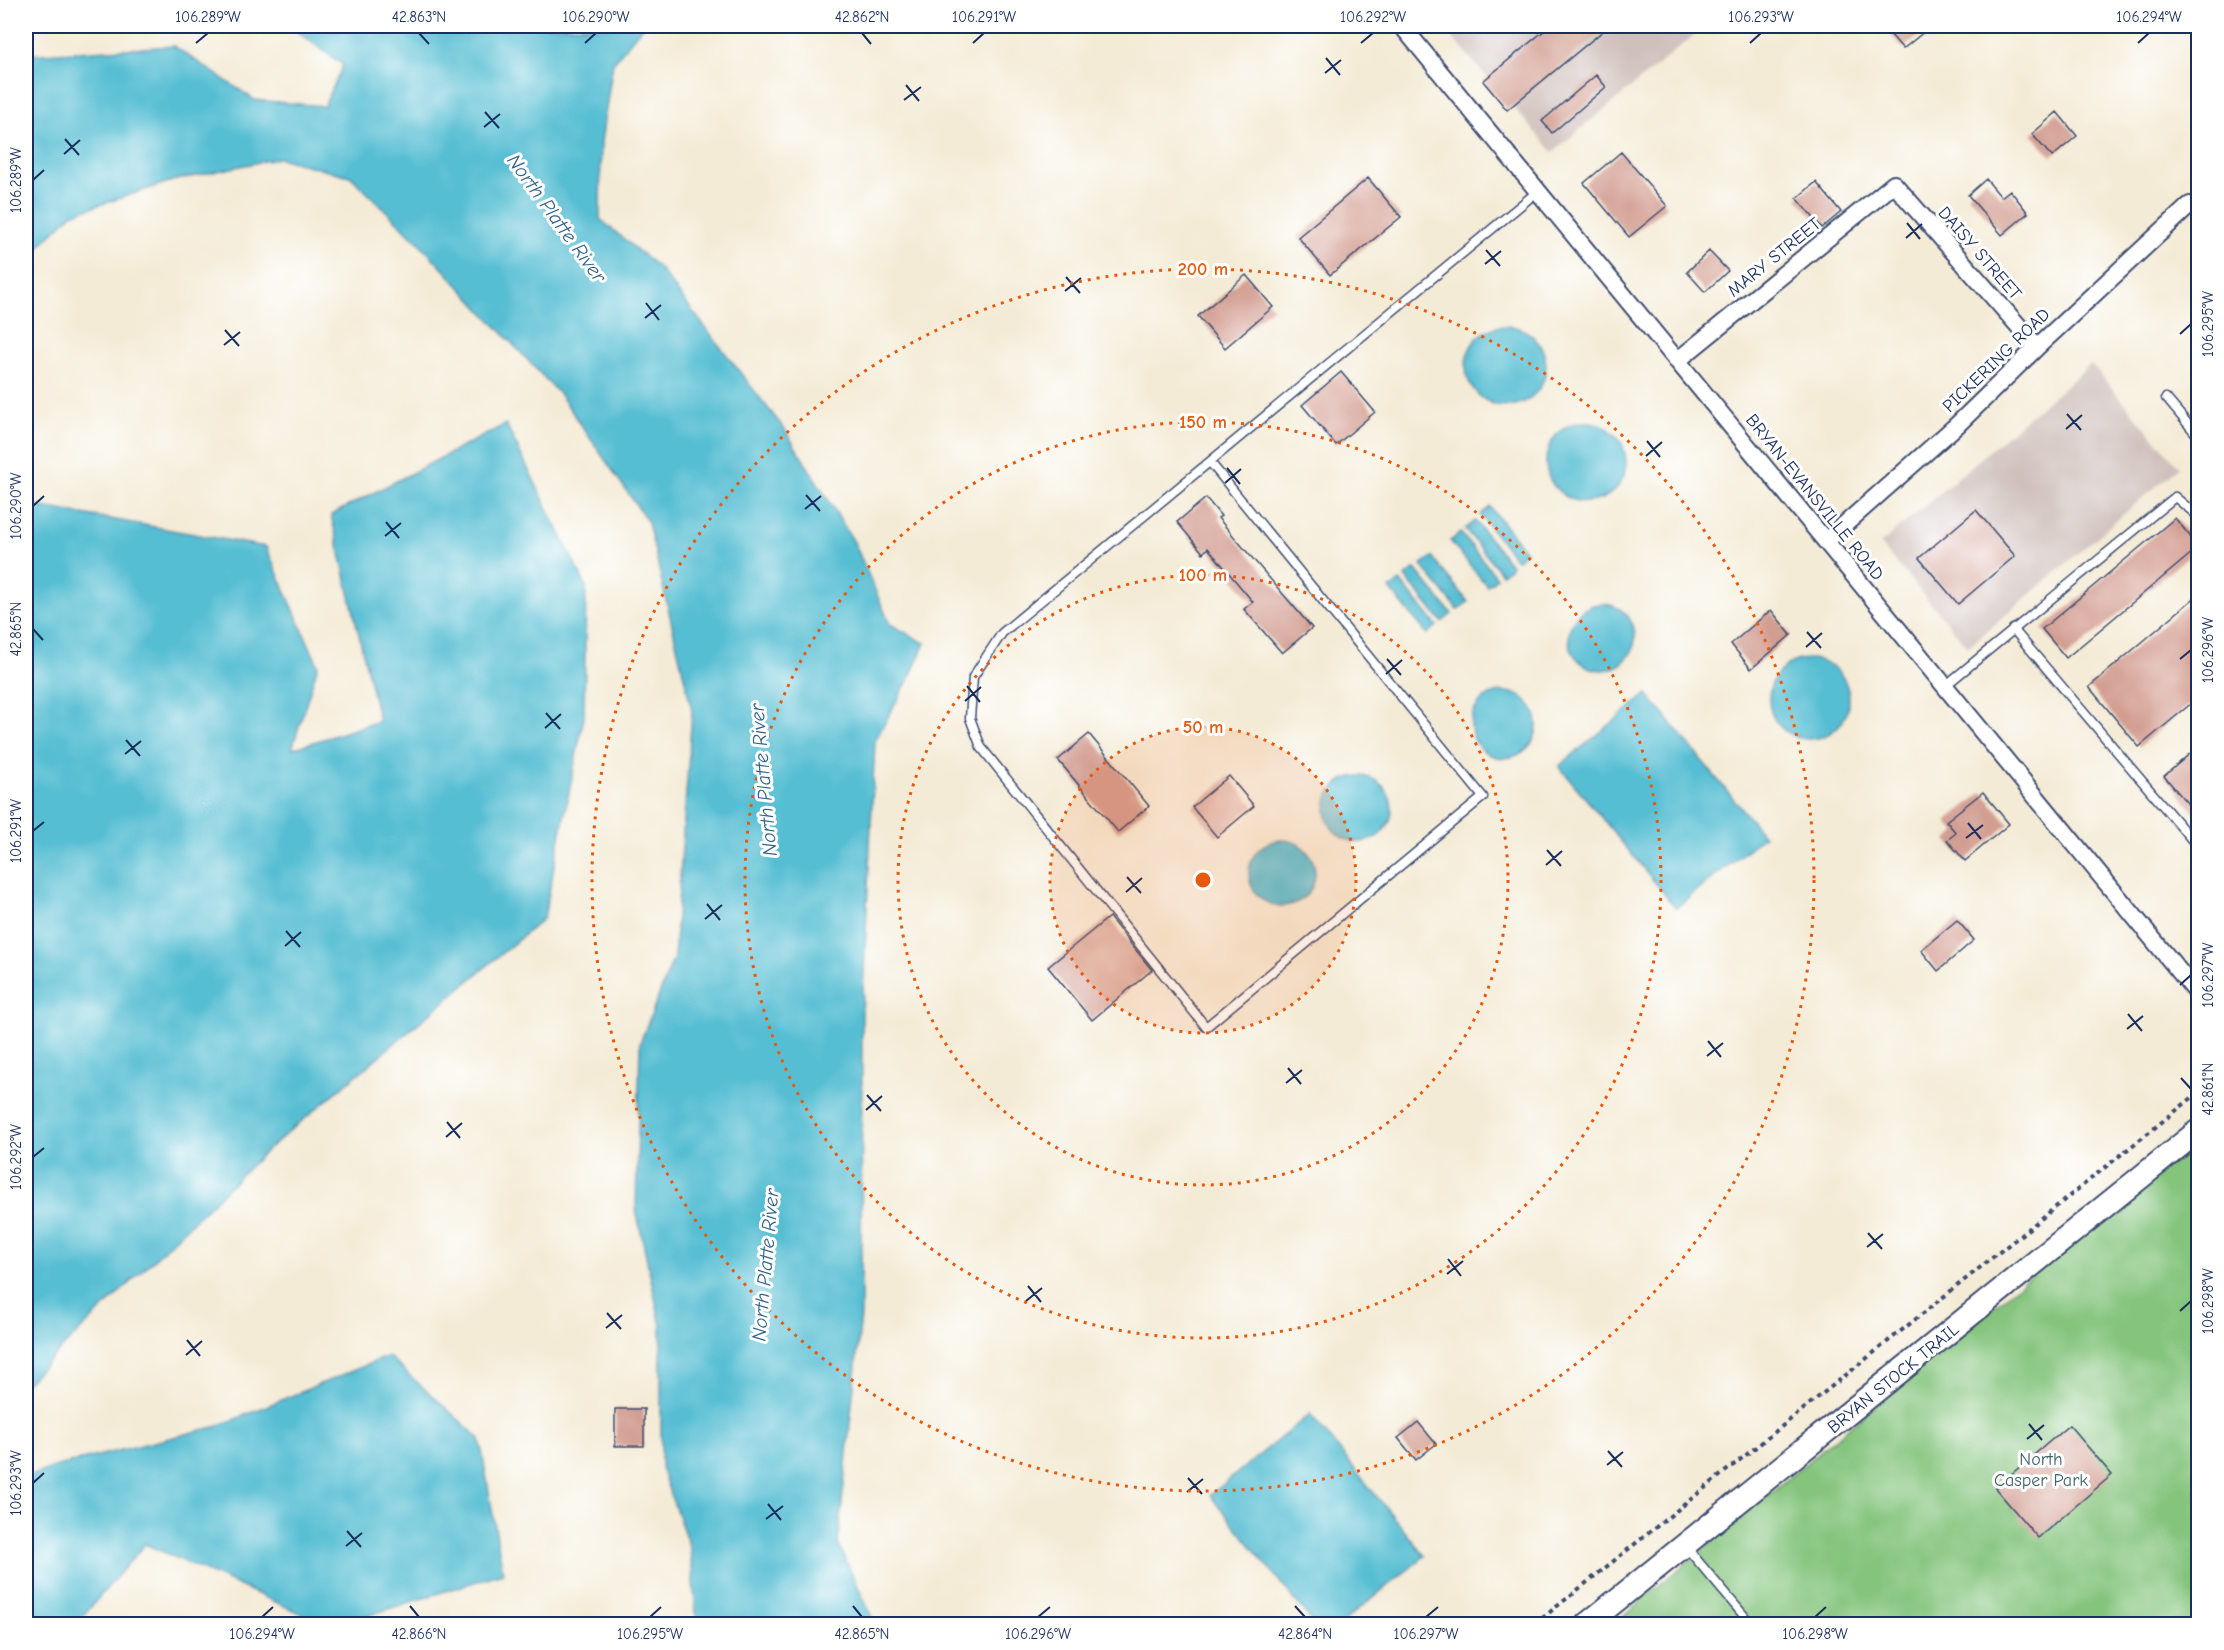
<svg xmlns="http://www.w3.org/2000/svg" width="2224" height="1650" font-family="'Comic Neue',sans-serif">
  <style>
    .industrial { fill: #cfc0bb }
    .green { fill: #84c47d; stroke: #507a6e; stroke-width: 1.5 }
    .water { fill: #56bed3; stroke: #387698; stroke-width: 1.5 }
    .building { fill: #d39e92 }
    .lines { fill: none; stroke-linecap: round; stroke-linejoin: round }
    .lane-casing { stroke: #3c4b70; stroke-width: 11 }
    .street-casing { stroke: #3c4b70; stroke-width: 20 }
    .secondary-casing { stroke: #3c4b70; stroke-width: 26 }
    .path { stroke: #3c4b70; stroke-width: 4; stroke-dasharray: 4.5 4.5; stroke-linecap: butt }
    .lane { stroke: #fff; stroke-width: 8 }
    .street { stroke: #fff; stroke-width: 16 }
    .secondary { stroke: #fff; stroke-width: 22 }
    .ticks { fill: none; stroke: #1b2f5e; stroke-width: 2 }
    .ring { fill: none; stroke: #e8590c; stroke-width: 3; stroke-dasharray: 3 6 }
    .labels { text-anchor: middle; stroke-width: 6; stroke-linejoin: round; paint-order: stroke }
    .street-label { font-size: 18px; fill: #1b2f5e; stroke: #fff }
    .park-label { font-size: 18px; fill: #406369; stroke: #fff }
    .water-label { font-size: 20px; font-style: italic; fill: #306187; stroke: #fff }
    .centre { fill: #e8590c; stroke: #fff; stroke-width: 3 }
    .ring-label { font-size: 18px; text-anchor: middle; font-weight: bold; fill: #e8590c; stroke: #fff; stroke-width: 6; stroke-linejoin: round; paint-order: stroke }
    .neatline { fill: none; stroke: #1b2f5e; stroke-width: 2 }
    .ticks-label { font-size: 15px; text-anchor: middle; fill: #1b2f5e }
  </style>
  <rect width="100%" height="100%" fill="#fff"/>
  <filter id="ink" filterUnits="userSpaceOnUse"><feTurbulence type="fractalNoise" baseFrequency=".0167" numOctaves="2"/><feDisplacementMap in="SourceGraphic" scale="12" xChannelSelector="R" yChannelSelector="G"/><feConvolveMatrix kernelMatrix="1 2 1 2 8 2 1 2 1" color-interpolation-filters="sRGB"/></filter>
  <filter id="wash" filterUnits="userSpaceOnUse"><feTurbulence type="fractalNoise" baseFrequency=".008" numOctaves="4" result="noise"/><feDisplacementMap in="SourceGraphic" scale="24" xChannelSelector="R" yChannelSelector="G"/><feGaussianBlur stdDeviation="1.35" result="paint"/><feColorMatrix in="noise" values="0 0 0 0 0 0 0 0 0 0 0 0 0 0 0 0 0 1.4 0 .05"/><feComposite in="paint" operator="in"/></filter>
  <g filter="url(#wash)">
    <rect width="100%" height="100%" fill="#f4ebd6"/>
    <path class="industrial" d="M 1442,26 L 1705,26 L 1553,152 Z
      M 2091,364 L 2179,467 L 1968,647 L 1880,544 Z"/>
    <path class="green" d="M 2198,1136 L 2198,1624 L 1613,1624 Z"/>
    <path class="water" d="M 289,26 L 643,26 L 613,63 L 601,142 L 600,219 L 660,269 L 785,430 L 854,542 L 890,624 L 925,643 L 910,677 L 875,741 L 862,1014 L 861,1315 L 838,1543 L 875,1624 L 697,1624 L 690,1549 L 661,1468 L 661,1326 L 636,1209 L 640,1043 L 674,957 L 692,711 L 648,522 L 561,396 L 419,243 L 350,176 L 278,158 L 172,181 L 72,214 L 26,260 L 26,55 L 174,46 L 255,100 L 324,106 L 343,65 Z
      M1466 366a40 40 0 1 1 80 0a40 40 0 1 1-80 0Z
      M1546 462a40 40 0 1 1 80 0a40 40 0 1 1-80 0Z
      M 506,424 L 586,586 L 584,717 L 544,918 L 266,1151 L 26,1383 L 26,504 L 266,547 L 318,665 L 292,749 L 379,721 L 331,515 Z
      M 1490,507 L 1526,552 L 1516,560 L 1480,515 Z
      M 1475,521 L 1512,566 L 1502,574 L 1465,529 Z
      M 1461,533 L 1497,578 L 1487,586 L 1450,541 Z
      M 1432,557 L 1468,602 L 1458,610 L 1421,565 Z
      M 1415,569 L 1452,614 L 1442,622 L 1405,577 Z
      M 1400,581 L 1437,626 L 1427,634 L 1390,589 Z
      M1569 637a33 33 0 1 1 66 0a33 33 0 1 1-66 0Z
      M1769 699a40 40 0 1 1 80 0a40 40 0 1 1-80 0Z
      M1471 725a33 33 0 1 1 66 0a33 33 0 1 1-66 0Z
      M 1647,694 L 1764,836 L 1676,908 L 1559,766 Z
      M1326 809a33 33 0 1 1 66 0a33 33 0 1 1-66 0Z
      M1249 873a33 33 0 1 1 66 0a33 33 0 1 1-66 0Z
      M 388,1356 L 480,1439 L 503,1573 L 341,1624 L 325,1624 L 145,1544 L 76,1624 L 26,1624 L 26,1478 L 57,1466 L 218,1426 Z
      M 1310,1414 L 1425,1556 L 1340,1624 L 1314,1624 L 1210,1495 Z"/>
    <g id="blocks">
      <path class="building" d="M 1550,26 L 1609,26 L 1507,110 L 1483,81 Z
        M 1883,26 L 1931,26 L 1903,49 Z
        M 1596,75 L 1606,87 L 1552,133 L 1542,121 Z
        M 2057,112 L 2077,136 L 2052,157 L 2032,134 Z
        M 1621,152 L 1667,206 L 1629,237 L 1584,183 Z
        M 1368,178 L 1401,217 L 1330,275 L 1298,237 Z
        M 1986,179 L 2001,197 L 2010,190 L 2028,213 L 2002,235 L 1968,195 Z
        M 1816,182 L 1841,212 L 1822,228 L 1797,198 Z
        M 1709,251 L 1728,271 L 1705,292 L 1687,272 Z
        M 1246,275 L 1273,307 L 1225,348 L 1198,316 Z
        M 1341,372 L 1375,412 L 1336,445 L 1302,405 Z
        M 1206,498 L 1221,516 L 1218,518 L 1312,628 L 1282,653 L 1244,609 L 1253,602 L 1208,548 L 1203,553 L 1177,522 Z
        M 1976,510 L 2015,556 L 1958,604 L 1919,558 Z
        M 2175,518 L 2199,547 L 2066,658 L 2042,629 Z
        M 2199,594 L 2199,697 L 2139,747 L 2089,687 Z
        M 1771,610 L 1791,635 L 1751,669 L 1731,644 Z
        M 1089,734 L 1149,806 L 1118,832 L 1058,760 Z
        M 2199,746 L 2199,817 L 2164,776 Z
        M 1229,776 L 1254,806 L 1217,837 L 1192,807 Z
        M 1983,792 L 2009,824 L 1965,861 L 1947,840 L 1956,833 L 1946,821 Z
        M 1109,917 L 1152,970 L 1092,1020 L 1048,967 Z
        M 1957,920 L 1974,940 L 1938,971 L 1921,950 Z
        M 615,1409 L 644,1409 L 644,1446 L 615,1446 Z
        M 1418,1422 L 1436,1444 L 1416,1460 L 1398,1438 Z
        M 2069,1425 L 2112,1475 L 2038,1538 L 1995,1488 Z"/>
    </g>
  </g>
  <g filter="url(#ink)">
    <use href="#blocks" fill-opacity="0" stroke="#3c4b70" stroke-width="1.5"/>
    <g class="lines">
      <g class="lane-casing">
        <path id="lane" d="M 2166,398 L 2198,436
          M 1210,462 L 1483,797 L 1206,1027 L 981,747 L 970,718 L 973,677 L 1002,633 L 1538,191
          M 2013,629 L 2198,847
          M 1945,686 L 2175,497 L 2198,516
          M 1686,1547 L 1751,1624"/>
      </g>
      <g class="street-casing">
        <path id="street" d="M 1402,26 L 2198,994
          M 1677,361 L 1894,184 L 2037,347
          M 1826,541 L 1957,425 L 2037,347 L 2190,205"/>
      </g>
      <g class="secondary-casing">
        <path id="secondary" d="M 1587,1624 L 2198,1131"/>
      </g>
      <path class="path" d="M 1535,1624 L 2198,1093"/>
      <use href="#lane" class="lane"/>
      <use href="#street" class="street"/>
      <use href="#secondary" class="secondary"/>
    </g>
  </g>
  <path class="ticks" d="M 419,33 L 429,44M 862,33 L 871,44M 196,43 L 208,33M 585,43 L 596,33M 973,43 L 984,33M 1361,43 L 1373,33M 1750,43 L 1761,33M 2138,43 L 2149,33M 1326,58 L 1340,75M 1325,73 L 1341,60M 906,85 L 919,101M 904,100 L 921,87M 485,112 L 499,128M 484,127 L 500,114M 65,139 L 79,155M 64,154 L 80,140M 33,180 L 44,170M 1907,223 L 1920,239M 1906,238 L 1922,224M 1486,250 L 1500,266M 1485,264 L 1501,251M 1066,277 L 1080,293M 1065,291 L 1081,278M 646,303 L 659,320M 645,318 L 661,305M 225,330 L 239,346M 2180,334 L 2191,324M 224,345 L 240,332M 2067,414 L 2081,430M 2066,429 L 2082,415M 1647,441 L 1660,457M 1646,456 L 1662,442M 1227,468 L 1240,484M 1225,483 L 1241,469M 806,495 L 820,511M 33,506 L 44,496M 805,509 L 821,496M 386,522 L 399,538M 385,536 L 401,523M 33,629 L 43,640M 1807,632 L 1821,648M 1806,647 L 1822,633M 1387,659 L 1401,675M 2180,659 L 2191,650M 1386,674 L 1402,660M 967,686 L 980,702M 965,701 L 981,687M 546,713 L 560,729M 545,728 L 561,714M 126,740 L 140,756M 125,754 L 141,741M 1968,823 L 1981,839M 33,831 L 44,822M 1966,838 L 1983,825M 1547,850 L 1561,866M 1546,865 L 1562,851M 1127,877 L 1141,893M 1126,892 L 1142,878M 707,904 L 720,920M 705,919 L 722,905M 286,931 L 300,947M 285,946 L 301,932M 2180,985 L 2191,975M 2128,1014 L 2142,1031M 2127,1029 L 2143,1016M 1708,1041 L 1721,1057M 1707,1056 L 1723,1043M 1288,1068 L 1301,1084M 2181,1078 L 2191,1089M 1286,1083 L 1302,1070M 867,1095 L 881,1111M 866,1110 L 882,1096M 447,1122 L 460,1138M 446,1137 L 462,1123M 33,1157 L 44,1148M 1868,1233 L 1882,1249M 1867,1247 L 1883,1234M 1448,1259 L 1461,1276M 1447,1274 L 1463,1261M 1028,1286 L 1041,1302M 1026,1301 L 1042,1288M 2180,1311 L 2191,1301M 607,1313 L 621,1329M 606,1328 L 622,1315M 187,1340 L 200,1356M 186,1355 L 202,1341M 2029,1424 L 2042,1440M 2027,1439 L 2044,1425M 1608,1451 L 1622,1467M 1607,1465 L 1623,1452M 1188,1478 L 1202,1494M 33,1483 L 44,1473M 1187,1492 L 1203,1479M 768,1504 L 781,1520M 766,1519 L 783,1506M 347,1531 L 361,1547M 346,1546 L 362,1533M 410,1606 L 419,1617M 853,1606 L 862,1617M 1295,1606 L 1305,1617M 262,1617 L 273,1607M 650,1617 L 661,1607M 1038,1617 L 1050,1607M 1426,1617 L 1438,1607M 1815,1617 L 1826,1607"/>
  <circle cx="1203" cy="880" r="153" fill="#e8590c" fill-opacity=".12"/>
  <g class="ring">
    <circle cx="1203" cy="880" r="153"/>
    <circle cx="1203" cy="880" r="305"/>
    <circle cx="1203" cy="880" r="458"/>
    <circle cx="1203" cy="880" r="611"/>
  </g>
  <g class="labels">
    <g class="street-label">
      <text transform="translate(1980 253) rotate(49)" y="6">DAISY STREET</text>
      <text transform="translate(1774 257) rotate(-39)" y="6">MARY STREET</text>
      <text transform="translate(1996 360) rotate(-44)" y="6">PICKERING ROAD</text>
      <text transform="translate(1815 497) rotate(51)" y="6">BRYAN-EVANSVILLE ROAD</text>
      <text transform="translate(1893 1378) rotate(-39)" y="6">BRYAN STOCK TRAIL</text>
    </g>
    <g class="park-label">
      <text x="2041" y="1465">North<tspan x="2041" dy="21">Casper Park</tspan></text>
    </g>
    <g class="water-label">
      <text transform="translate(557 218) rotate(54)" y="7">North Platte River</text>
      <text transform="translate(763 780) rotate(-95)" y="7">North Platte River</text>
      <text transform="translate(765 1265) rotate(-85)" y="7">North Platte River</text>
    </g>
  </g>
  <circle cx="1203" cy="880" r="9" class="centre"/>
  <g class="ring-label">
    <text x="1203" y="275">200 m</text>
    <text x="1203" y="428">150 m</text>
    <text x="1203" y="581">100 m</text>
    <text x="1203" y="733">50 m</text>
  </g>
  <rect width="2224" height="1650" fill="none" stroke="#fff" stroke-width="66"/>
  <rect x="33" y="33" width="2158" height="1584" class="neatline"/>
  <g class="ticks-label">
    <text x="208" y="22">106.289°W</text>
    <text x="419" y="22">42.863°N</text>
    <text x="596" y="22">106.290°W</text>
    <text x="862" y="22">42.862°N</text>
    <text x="984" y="22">106.291°W</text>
    <text x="1373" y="22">106.292°W</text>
    <text x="1761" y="22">106.293°W</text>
    <text x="2149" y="22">106.294°W</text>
    <text transform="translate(16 180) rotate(-90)" y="5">106.289°W</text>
    <text transform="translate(2208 324) rotate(-90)" y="5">106.295°W</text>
    <text transform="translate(16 506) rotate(-90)" y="5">106.290°W</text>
    <text transform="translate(16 629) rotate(-90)" y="5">42.865°N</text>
    <text transform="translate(2208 650) rotate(-90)" y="5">106.296°W</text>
    <text transform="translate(16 831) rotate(-90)" y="5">106.291°W</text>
    <text transform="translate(2208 975) rotate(-90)" y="5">106.297°W</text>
    <text transform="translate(2208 1089) rotate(-90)" y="5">42.861°N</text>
    <text transform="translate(16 1157) rotate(-90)" y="5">106.292°W</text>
    <text transform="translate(2208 1301) rotate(-90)" y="5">106.298°W</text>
    <text transform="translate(16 1483) rotate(-90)" y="5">106.293°W</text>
    <text x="262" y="1639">106.294°W</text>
    <text x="419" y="1639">42.866°N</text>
    <text x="650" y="1639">106.295°W</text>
    <text x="862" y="1639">42.865°N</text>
    <text x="1038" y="1639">106.296°W</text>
    <text x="1305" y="1639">42.864°N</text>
    <text x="1426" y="1639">106.297°W</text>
    <text x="1815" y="1639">106.298°W</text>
  </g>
</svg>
